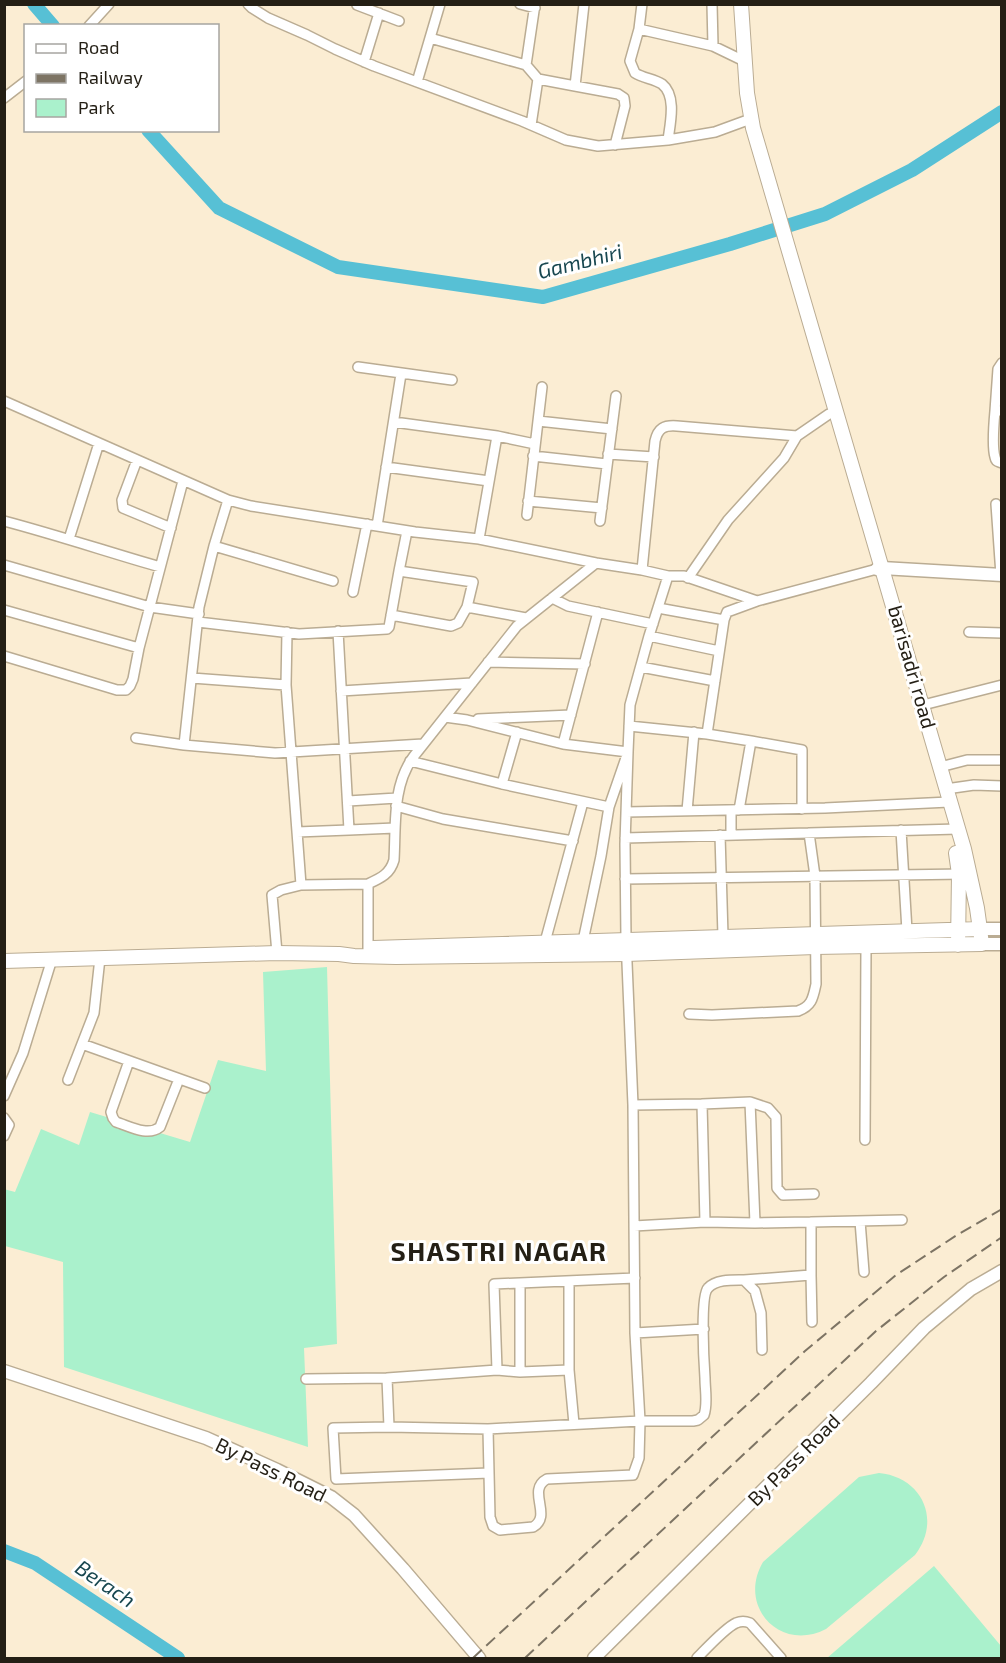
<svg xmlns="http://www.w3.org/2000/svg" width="1006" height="1663" font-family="'Exo 2',sans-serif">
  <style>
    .green { fill: #aaf1cc }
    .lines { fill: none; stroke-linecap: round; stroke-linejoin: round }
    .river { stroke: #57c0d5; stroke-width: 14 }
    .street-casing { stroke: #baac93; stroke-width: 12 }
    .secondary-casing { stroke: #baac93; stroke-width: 15 }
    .primary-casing { stroke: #baac93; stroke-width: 16 }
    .street { stroke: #fff; stroke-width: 9 }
    .secondary { stroke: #fff; stroke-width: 12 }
    .primary { stroke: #fff; stroke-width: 14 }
    .rail { stroke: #7d7464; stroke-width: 2; stroke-dasharray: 12 6; stroke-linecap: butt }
    .labels { text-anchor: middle; stroke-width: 6; stroke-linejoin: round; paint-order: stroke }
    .street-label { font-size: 20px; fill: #241f15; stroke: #fff }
    .water-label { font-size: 21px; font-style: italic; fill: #184750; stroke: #fff }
    .district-label { font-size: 26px; font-weight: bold; letter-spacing: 1.5px; fill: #241f15; stroke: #fff }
  </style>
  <rect width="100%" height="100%" fill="#fbedd3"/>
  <path class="green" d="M 327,967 L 337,1344 L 304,1348 L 308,1447 L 64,1367 L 63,1262 L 5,1246 L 4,1189 L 15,1192 L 41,1129 L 79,1145 L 90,1112 L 190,1142 L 218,1060 L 266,1071 L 263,972 Z
    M 879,1473 C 922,1477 942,1520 915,1555 L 826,1629 C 780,1653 737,1606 763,1562 L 859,1477 Z
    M 934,1566 L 1001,1646 L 1001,1658 L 827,1658 Z"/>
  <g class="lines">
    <path class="river" d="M 34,4 L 53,26
      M 148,130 L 219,208 L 338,267 L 543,297 L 730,244 L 825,214 L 912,170 L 1002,112
      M 4,1551 L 35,1563 L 178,1658"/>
    <g class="street-casing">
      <path id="street" d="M 248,4 L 252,8 L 268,18 L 307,35 L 335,49 L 374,66 L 522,121 L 566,140 L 598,146 L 668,140 C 670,124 677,96 662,84 C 654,79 643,78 635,73 L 630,61 L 639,29 L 642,4
        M 520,4 L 535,8
        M 712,4 L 713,46
        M 357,5 L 399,21
        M 89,26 L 109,4
        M 639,29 L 713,46 L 744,61
        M 430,38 L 519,63 L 526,65 L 538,79
        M 364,62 L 379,13
        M 526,65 L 535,4
        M 417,82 L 440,4
        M 575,86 L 618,94 L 624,98 L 625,106 L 615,145
        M 4,98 L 26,81
        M 531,125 L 538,79 L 575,86 L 584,4
        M 668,140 L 715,132 L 745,121
        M 358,367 L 452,380
        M 4,401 L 228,500 L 251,506 L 415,532 L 479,539 L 596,563
        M 995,411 L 998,369 L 1002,363
        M 1002,411 L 995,411 C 994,422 992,447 995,457 C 996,462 997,461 1002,463
        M 538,421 L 612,429
        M 394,422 L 497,436 L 535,444
        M 608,454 L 654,457
        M 533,456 L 607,464
        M 137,460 L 122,500 L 123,508 L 171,528
        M 386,467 L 489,481
        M 228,500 L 214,546 L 199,607 L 184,745 L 275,753 L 423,744
        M 528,501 L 602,508
        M 996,504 L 1001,575
        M 527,515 L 542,387
        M 4,521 C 57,535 108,552 160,567
        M 600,521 L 616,396
        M 377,526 L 401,374
        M 407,531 L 399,571 L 473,582 L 467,607 L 526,618
        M 69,539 L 99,443
        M 479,539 L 497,436
        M 214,546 L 333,581
        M 4,565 L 150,607 L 199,614
        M 642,570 L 655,441 C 658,428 664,425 677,426 L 797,436
        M 688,578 L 728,520 L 784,458 L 797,436 L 829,414
        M 353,592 L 367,524
        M 552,598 L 568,606 L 653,624
        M 658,608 L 724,620
        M 4,610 L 139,648
        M 391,615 L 451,626 L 458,623 L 467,607
        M 198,622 L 299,634 L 387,629 L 389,627 L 399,571
        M 969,632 L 1002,633
        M 649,636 L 719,651
        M 4,656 L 117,690 L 126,690 L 130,686 L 133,679 L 139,648 L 183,481
        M 488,662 L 585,664
        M 641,667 L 715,681
        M 192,678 L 286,685
        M 341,691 L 472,683
        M 923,705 L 1002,685
        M 445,717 L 467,720 L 563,744 L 628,752 L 609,807 L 601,856 L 583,941
        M 478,719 L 571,715
        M 629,726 L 707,734 L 724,620 L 727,612 L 757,601
        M 707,734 L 751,741
        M 136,738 L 184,745
        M 563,744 L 598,612
        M 410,761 L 502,784 L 517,732
        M 940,767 L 967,760 L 1002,760
        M 502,784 L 609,807
        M 946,789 L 974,785 L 1002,786
        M 348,801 L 397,798
        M 396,806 L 443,819 L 573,841
        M 739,810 L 751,741 L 802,750 L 802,809
        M 687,811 L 694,732
        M 626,812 L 825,808 L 949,802
        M 349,830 L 395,828
        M 901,830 L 907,931
        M 297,832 L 349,830 L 338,631
        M 720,835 L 723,936
        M 731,835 L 731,810
        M 625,838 L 958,829
        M 625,879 L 964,874
        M 301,885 L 368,884
        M 545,942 L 583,802
        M 277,953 L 272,895 L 281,890 L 301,885 L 286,685 L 287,632
        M 368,955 L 368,884 C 381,878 390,874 394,860 C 396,825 392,785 414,756 L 517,626 L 596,563 L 642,570 L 668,576
        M 689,1014 L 712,1015 L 798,1011 C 812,1006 813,998 816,984 L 815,876 L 809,833
        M 82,1044 L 205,1088
        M 129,1061 L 111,1112 L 113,1118 L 116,1122 C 129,1126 148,1137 160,1127 L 179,1079
        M 68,1080 L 94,1013 L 100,958
        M 4,1096 L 23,1053 L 52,959
        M 750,1102 L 768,1108 L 776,1117 L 777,1188 L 783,1195 L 814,1194
        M 702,1104 L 750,1102 L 755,1223 L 705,1222
        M 633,1105 L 702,1104 L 705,1222 L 634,1226
        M 4,1118 L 9,1125 L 4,1136
        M 865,1140 L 866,947
        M 860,1221 L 864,1272
        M 811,1222 L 902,1220
        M 811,1275 L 812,1322
        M 744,1280 L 811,1275 L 811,1222 L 755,1223
        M 520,1283 L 520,1372 L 497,1370 L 494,1284 L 635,1278
        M 704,1329 L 635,1333 L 640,1421 L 488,1429 L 490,1517 L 493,1526 L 500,1530 L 533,1527 C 553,1516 526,1490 547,1479 L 633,1475 L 639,1458 L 640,1421 L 693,1421 L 698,1420 L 704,1415 C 708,1404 705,1390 705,1378 C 704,1364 700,1296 708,1288 C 716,1279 733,1280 744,1280 L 755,1291 L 761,1313 L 762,1350
        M 635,1333 L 633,1105 L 626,939 L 625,844 L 628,752 L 630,705 L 649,636 L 668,576 L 684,576 L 757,601 L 877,569
        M 569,1370 L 574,1424
        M 520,1372 L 569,1370 L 569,1281
        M 306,1379 L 387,1378
        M 389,1427 L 488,1429
        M 489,1473 L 336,1479 L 333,1428 L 389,1427 L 387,1378 L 497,1370
        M 697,1658 C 706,1649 725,1628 736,1623 C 741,1621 745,1621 750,1623 L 781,1658"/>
    </g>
    <g class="secondary-casing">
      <path id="secondary" d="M 877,569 L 882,568 L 1002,575
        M 980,929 L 1002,929
        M 982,944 L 1002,944
        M 4,1371 L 206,1438 L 277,1470 L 331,1497 L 354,1515 L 403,1569 L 479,1658
        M 594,1658 L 871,1383 L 924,1328 L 971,1289 L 1002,1271"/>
    </g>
    <g class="primary-casing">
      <path id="primary" d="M 956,853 L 959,874 L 958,945
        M 373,948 L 980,929
        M 4,961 L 277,953 L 339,954 L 354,956 L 396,957 L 626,954 L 815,947 L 982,944 L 977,908 L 964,849 L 753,128 L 747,93 L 741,4"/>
    </g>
    <use href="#street" class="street"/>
    <use href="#secondary" class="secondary"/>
    <use href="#primary" class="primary"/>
    <path class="rail" d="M 473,1658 L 805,1351 L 896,1275 L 957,1235 L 1002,1209
      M 525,1658 L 876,1331 L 944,1277 L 1002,1237"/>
  </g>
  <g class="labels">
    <g class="street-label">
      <text transform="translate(912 667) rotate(74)" y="7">barisadri road</text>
      <text transform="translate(794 1460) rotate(-45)" y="7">By Pass Road</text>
      <text transform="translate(271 1470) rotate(26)" y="7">By Pass Road</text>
    </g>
    <g class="water-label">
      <text transform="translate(580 262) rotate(-14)" y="7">Gambhiri</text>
      <text transform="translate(105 1584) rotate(34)" y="7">Berach</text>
    </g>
    <g class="district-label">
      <text x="499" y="1261">SHASTRI NAGAR</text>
    </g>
  </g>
  <rect width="1006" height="1663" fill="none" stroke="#241f15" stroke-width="12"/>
  <rect x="24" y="24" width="195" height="108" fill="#ffffff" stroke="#a7a5a1" stroke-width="1.5"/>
  <rect x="36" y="44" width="30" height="9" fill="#ffffff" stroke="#a7a5a1" stroke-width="1.5"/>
  <text x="78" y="54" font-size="18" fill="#241f15">Road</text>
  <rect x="36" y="74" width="30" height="9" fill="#7d7464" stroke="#a7a5a1" stroke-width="1.5"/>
  <text x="78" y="84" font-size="18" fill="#241f15">Railway</text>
  <rect x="36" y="99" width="30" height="18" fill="#aaf1cc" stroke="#a7a5a1" stroke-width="1.5"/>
  <text x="78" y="114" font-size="18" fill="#241f15">Park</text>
</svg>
